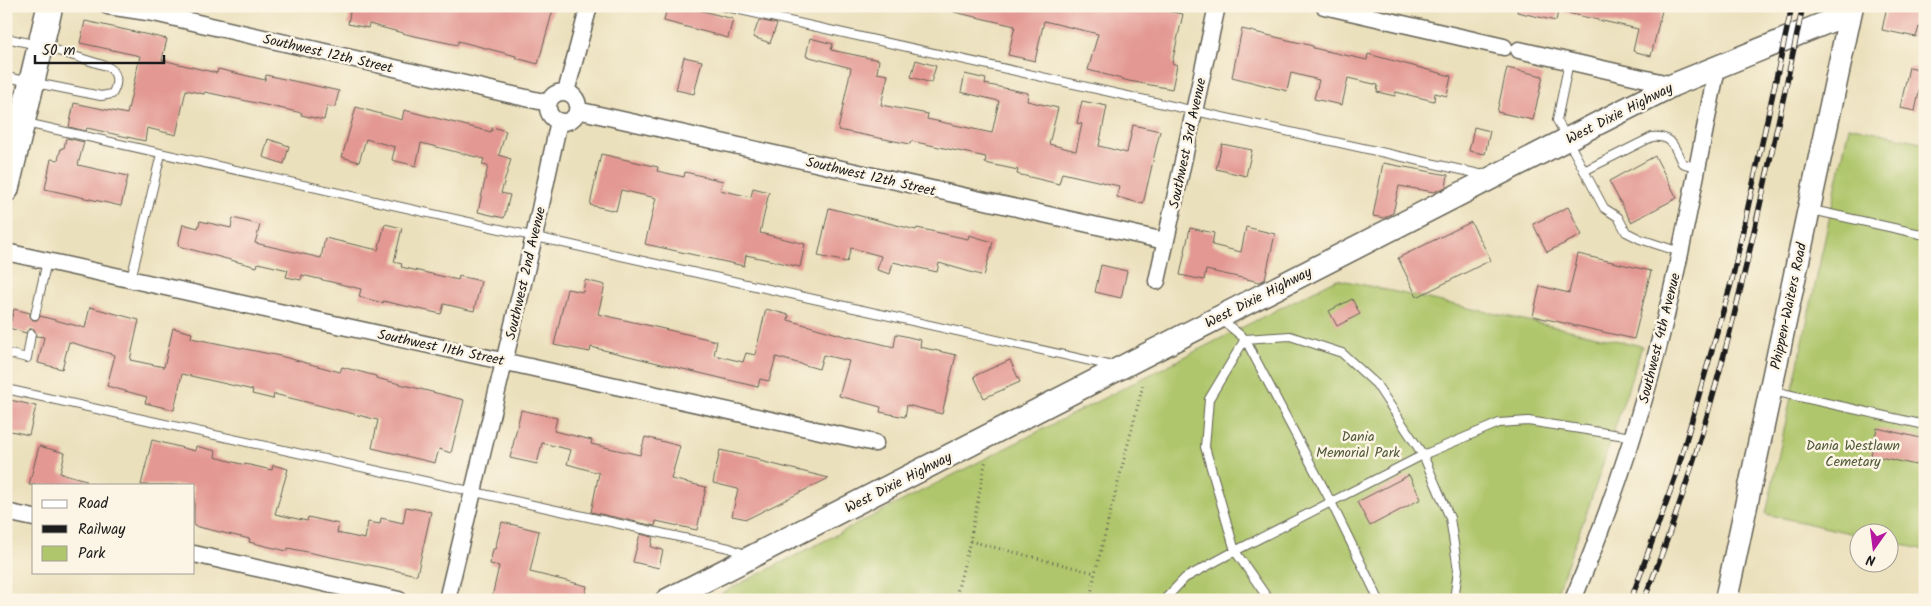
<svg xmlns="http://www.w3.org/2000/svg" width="1931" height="606" font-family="Kalam,sans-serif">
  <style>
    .green { fill: #afc66c; stroke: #667144 }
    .building { fill: #e39893 }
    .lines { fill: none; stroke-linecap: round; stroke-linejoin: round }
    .lane-casing { stroke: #646154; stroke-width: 10 }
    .street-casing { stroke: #646154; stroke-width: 19 }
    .secondary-casing { stroke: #646154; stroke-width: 25 }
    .primary-casing { stroke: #646154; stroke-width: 28 }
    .path { stroke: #646154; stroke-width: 3; stroke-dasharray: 1 4; stroke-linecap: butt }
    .lane { stroke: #fff; stroke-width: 8 }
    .street { stroke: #fff; stroke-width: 16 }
    .secondary { stroke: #fff; stroke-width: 22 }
    .primary { stroke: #fff; stroke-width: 25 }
    .rail-casing { stroke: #1c1c1c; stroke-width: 5.5 }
    .rail { stroke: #fcf5e5; stroke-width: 4; stroke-dasharray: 11; stroke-linecap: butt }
    .labels { text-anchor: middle; stroke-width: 5; stroke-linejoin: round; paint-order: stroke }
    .street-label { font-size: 14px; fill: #1c1c1c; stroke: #fcf5e5 }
    .park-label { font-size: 14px; fill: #4f5838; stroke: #fcf5e5 }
  </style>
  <rect width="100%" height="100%" fill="#fcf5e5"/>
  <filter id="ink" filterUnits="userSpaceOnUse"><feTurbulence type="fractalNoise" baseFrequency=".02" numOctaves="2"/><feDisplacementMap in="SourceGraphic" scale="10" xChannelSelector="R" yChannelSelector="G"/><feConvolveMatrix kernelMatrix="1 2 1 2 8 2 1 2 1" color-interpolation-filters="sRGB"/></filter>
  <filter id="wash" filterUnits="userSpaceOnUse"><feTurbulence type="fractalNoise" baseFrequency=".0096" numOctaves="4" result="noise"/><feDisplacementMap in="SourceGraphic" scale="20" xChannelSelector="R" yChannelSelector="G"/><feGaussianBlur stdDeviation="1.12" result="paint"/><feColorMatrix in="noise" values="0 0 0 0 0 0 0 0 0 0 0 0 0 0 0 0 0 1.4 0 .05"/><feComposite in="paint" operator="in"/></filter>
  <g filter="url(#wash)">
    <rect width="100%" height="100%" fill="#ebe0bc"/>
    <path class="green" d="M 1849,126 L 1925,143 L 1925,550 L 1889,542 L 1888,534 L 1858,535 L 1766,514 Z
      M 1337,279 L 1642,346 L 1590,503 L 1554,600 L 720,600 L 722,593 Z"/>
    <g id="blocks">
      <path class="building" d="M 351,6 L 554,6 L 538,64 L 516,58 L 516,56 L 458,41 L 458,45 L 410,35 L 369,24 L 368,28 L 348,24 Z
        M 667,6 L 699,10 L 733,19 L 728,38 L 664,21 Z
        M 955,6 L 1139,6 L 1183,14 L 1172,63 L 1177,65 L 1172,89 L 1129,81 L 1088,70 L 1098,34 L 1044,21 L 1035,61 L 1008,55 L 1015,26 L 954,12 Z
        M 1518,6 L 1559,6 L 1556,21 L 1517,12 Z
        M 1564,6 L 1663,6 L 1651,56 L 1633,51 L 1638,29 L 1563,12 Z
        M 1887,6 L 1904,6 L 1925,11 L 1925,29 L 1919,27 L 1916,37 L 1882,30 Z
        M 759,20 L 777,24 L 770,43 L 753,37 Z
        M 85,21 L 167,39 L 162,60 L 217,73 L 218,69 L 265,80 L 266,75 L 339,91 L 335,107 L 327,106 L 324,120 L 301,115 L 302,113 L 205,92 L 204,94 L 186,90 L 176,135 L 147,128 L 145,141 L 87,128 L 86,131 L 69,127 L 74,103 L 127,114 L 140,56 L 80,43 Z
        M 1242,29 L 1313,46 L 1313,48 L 1367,60 L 1368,54 L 1451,76 L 1447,96 L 1435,93 L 1434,101 L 1396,92 L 1395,96 L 1377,92 L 1378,85 L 1348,78 L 1342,105 L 1314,99 L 1319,80 L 1291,73 L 1287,91 L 1232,77 Z
        M 810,38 L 833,44 L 831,50 L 879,60 L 877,73 L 888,75 L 881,105 L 928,114 L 927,119 L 992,133 L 999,101 L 961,92 L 965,74 L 986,79 L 985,84 L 1028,93 L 1027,101 L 1058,108 L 1049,144 L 1076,151 L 1082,124 L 1077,123 L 1082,101 L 1107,106 L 1099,146 L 1127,153 L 1133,125 L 1160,131 L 1143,204 L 1117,197 L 1119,186 L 1062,173 L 1059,184 L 1017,174 L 1018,170 L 985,163 L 986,157 L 911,141 L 910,144 L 838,130 L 851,68 L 806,56 Z
        M 684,57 L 702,61 L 694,94 L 676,90 Z
        M 916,60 L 936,66 L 931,83 L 911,77 Z
        M 1909,67 L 1924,70 L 1915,111 L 1900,108 Z
        M 1507,68 L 1543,76 L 1533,120 L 1497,112 Z
        M 356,107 L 402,120 L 404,110 L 491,132 L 493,127 L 506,131 L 499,155 L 511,159 L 501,193 L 510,195 L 504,218 L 478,212 L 488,166 L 482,165 L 484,159 L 421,143 L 416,166 L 392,160 L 395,147 L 366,139 L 359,162 L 342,157 Z
        M 1474,127 L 1490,131 L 1485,154 L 1469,151 Z
        M 66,138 L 84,142 L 78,165 L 128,176 L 121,206 L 45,189 L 51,159 L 58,160 L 61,148 L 64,148 Z
        M 268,139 L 289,146 L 284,164 L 263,157 Z
        M 1222,144 L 1252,150 L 1246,176 L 1216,169 Z
        M 601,154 L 658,167 L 657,171 L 684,177 L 685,172 L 723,181 L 720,190 L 751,197 L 753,188 L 769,192 L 760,233 L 805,244 L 800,267 L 746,255 L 744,266 L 645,244 L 656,198 L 621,190 L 616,211 L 590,205 Z
        M 1655,156 L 1677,198 L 1631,222 L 1609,181 Z
        M 1383,163 L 1448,175 L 1446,187 L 1434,192 L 1399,186 L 1393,213 L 1384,218 L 1373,216 Z
        M 1568,207 L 1582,235 L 1547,252 L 1533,224 Z
        M 829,208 L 916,230 L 917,228 L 968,239 L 969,235 L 993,242 L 984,276 L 939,263 L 937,272 L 893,262 L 890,274 L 877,270 L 881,256 L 851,248 L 847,262 L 818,256 Z
        M 233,218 L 260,225 L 255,243 L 321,258 L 325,238 L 378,250 L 385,224 L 402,228 L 394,262 L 402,264 L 401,267 L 458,280 L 459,276 L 481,281 L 474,311 L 444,304 L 441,314 L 383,301 L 383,303 L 359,297 L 361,289 L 302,275 L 301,280 L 286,277 L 288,270 L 258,263 L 257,267 L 178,246 L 183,224 L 198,228 L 200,221 L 231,228 Z
        M 1471,222 L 1491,260 L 1417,297 L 1398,258 Z
        M 1246,227 L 1275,234 L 1265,279 L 1260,282 L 1206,270 L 1204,280 L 1180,275 L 1190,228 L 1214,233 L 1212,245 L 1241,252 Z
        M 1578,254 L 1651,271 L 1634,339 L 1533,316 L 1540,286 L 1569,293 Z
        M 1101,265 L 1127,271 L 1121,298 L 1095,292 Z
        M 585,280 L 605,285 L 598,314 L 717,341 L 714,355 L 743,362 L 746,353 L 755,355 L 766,309 L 789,315 L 788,320 L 848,337 L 849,336 L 894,347 L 896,334 L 921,340 L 920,347 L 956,355 L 942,414 L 907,405 L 905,417 L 880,412 L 881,407 L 839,396 L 849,361 L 823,355 L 819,369 L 776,357 L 769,381 L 760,379 L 758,387 L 591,347 L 590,352 L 554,345 L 567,289 L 583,292 Z
        M 1352,299 L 1360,314 L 1337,326 L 1329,311 Z
        M 90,307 L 139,320 L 130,360 L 164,367 L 173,328 L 192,333 L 191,338 L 280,356 L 340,372 L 342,367 L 376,376 L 376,378 L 464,400 L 451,453 L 439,449 L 435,463 L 372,448 L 378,420 L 274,394 L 273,399 L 252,394 L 253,390 L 182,374 L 174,410 L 145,403 L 147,397 L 107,386 L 115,355 L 69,342 L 62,369 L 38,363 L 44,337 L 36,336 L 34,329 L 29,329 L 26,333 L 9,328 L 14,309 L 30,313 L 30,317 L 33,320 L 37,320 L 40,316 L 85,328 Z
        M 1010,360 L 1020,382 L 984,398 L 974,376 Z
        M 6,399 L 36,406 L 29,435 L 6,430 Z
        M 521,410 L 557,418 L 554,431 L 592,440 L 591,444 L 640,455 L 645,437 L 680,446 L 671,479 L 706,487 L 697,530 L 656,521 L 655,526 L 591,512 L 599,473 L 567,464 L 571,450 L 542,443 L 537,464 L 510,458 Z
        M 1877,428 L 1925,439 L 1925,467 L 1871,455 Z
        M 152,440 L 195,451 L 196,446 L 216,451 L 215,457 L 245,465 L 245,464 L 272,470 L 273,465 L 288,469 L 275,514 L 307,521 L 308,517 L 339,524 L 337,533 L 365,539 L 368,522 L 380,524 L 381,518 L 403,523 L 406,507 L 431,512 L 417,575 L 288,548 L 287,551 L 249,542 L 250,539 L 194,526 L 194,485 L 141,485 Z
        M 39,446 L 65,453 L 60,473 L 86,480 L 86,485 L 29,485 Z
        M 720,450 L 760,459 L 760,461 L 829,478 L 747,519 L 732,516 L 738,489 L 713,483 Z
        M 1409,475 L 1421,499 L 1370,526 L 1357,502 Z
        M 502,522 L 539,531 L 530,572 L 587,586 L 584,600 L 502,600 L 492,597 L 499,566 L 490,564 L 493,549 L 495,549 Z
        M 640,534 L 653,537 L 651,547 L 663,550 L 659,568 L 633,562 Z"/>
    </g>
  </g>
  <g filter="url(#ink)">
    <use href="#blocks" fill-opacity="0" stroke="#646154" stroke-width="1"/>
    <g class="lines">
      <g class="lane-casing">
        <path id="lane" d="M 722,6 L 1484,175
          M 6,38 L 42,46 L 106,66 C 118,71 119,83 112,94 L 101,96 L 6,77
          M 1569,62 L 1557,120 L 1604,208 L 1618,217 L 1626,232 L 1640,239 L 1680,252
          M 26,123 L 1113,366
          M 1584,171 L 1652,137 C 1673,135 1674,147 1682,163 L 1697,168
          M 1812,210 L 1925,235
          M 131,279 L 161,154
          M 35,315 L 47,261
          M 1222,320 L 1245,339 L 1331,502 L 1379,600
          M 6,353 L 27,358 L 31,334
          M 6,389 L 729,548 L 747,555
          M 1773,391 L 1925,425
          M 1164,600 L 1185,578 L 1235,551 L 1423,455 L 1499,423 L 1528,421 L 1632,437
          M 1269,600 L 1235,551 L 1205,447 L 1209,399 L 1245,339 L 1290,336 L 1342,353 L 1376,384 L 1423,455 L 1450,518 L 1458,570 L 1454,600"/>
      </g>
      <g class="street-casing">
        <path id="street" d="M 108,6 L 154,13 L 548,103
          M 1324,6 L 1504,47
          M 1519,50 L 1673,85
          M 566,92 L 589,6
          M548 107a15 15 0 1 1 30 0a15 15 0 1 1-30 0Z
          M 577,110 L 1165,241
          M 6,252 L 875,443
          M 1157,281 L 1217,6
          M 6,512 L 34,518
          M 194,554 L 399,600
          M 447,600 L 534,237 L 559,121
          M 1573,600 C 1603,528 1629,453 1650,378 C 1678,277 1696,171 1717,68"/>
      </g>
      <g class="secondary-casing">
        <path id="secondary" d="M 667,600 L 1673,85 L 1850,13
          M 1726,600 L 1852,6"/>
      </g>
      <g class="primary-casing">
        <path id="primary" d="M 6,189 L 50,6"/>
      </g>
      <path class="path" d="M 970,541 L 1095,573
        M 955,600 L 970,541 L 986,459
        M 1090,600 L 1095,573 L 1143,385"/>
      <use href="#lane" class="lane"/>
      <use href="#street" class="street"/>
      <use href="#secondary" class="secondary"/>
      <use href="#primary" class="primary"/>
      <g class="rail-casing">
        <path id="rail" d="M 1631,600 L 1676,475 L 1732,280 L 1792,6
          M 1644,600 C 1721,410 1760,206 1803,6"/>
      </g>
      <use href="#rail" class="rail"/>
    </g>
  </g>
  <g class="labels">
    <g class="street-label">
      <text transform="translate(328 53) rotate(13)" y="5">Southwest 12th Street</text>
      <text transform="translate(1619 113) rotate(-27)" y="5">West Dixie Highway</text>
      <text transform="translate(1187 143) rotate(-78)" y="5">Southwest 3rd Avenue</text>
      <text transform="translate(871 176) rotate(13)" y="5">Southwest 12th Street</text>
      <text transform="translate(525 273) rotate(-77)" y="5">Southwest 2nd Avenue</text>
      <text transform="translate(1258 297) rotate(-27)" y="5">West Dixie Highway</text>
      <text transform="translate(1788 306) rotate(-78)" y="5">Phippen-Waiters Road</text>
      <text transform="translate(1659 338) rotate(-76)" y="5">Southwest 4th Avenue</text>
      <text transform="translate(441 347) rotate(12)" y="5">Southwest 11th Street</text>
      <text transform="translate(898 482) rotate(-27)" y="5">West Dixie Highway</text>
    </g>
    <g class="park-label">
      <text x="1358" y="441">Dania<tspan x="1358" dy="16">Memorial Park</tspan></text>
      <text x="1853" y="450">Dania Westlawn<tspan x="1853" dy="16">Cemetary</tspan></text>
    </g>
  </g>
  <rect width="1931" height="606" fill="none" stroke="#fcf5e5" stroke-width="25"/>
  <rect x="32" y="484" width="162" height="90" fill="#fcf5e5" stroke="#a29e95"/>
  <rect x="42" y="500" width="25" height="8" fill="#ffffff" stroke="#a29e95"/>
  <text x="78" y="508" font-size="15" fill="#1c1c1c">Road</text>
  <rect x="42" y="525" width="25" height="8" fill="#1c1c1c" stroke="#a29e95"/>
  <text x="78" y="534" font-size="15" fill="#1c1c1c">Railway</text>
  <rect x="42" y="546" width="25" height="15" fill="#afc66c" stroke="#a29e95"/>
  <text x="78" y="558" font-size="15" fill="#1c1c1c">Park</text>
  <g transform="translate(1874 548) rotate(194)"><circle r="24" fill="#fcf5e5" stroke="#a29e95"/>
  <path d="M0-4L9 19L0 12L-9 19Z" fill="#b5179e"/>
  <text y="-8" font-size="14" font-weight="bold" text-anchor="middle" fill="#1c1c1c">N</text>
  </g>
  <path d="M35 55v8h129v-8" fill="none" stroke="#1c1c1c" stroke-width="2.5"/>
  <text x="42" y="55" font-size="15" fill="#1c1c1c" stroke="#fcf5e5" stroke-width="4" paint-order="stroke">50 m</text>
</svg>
